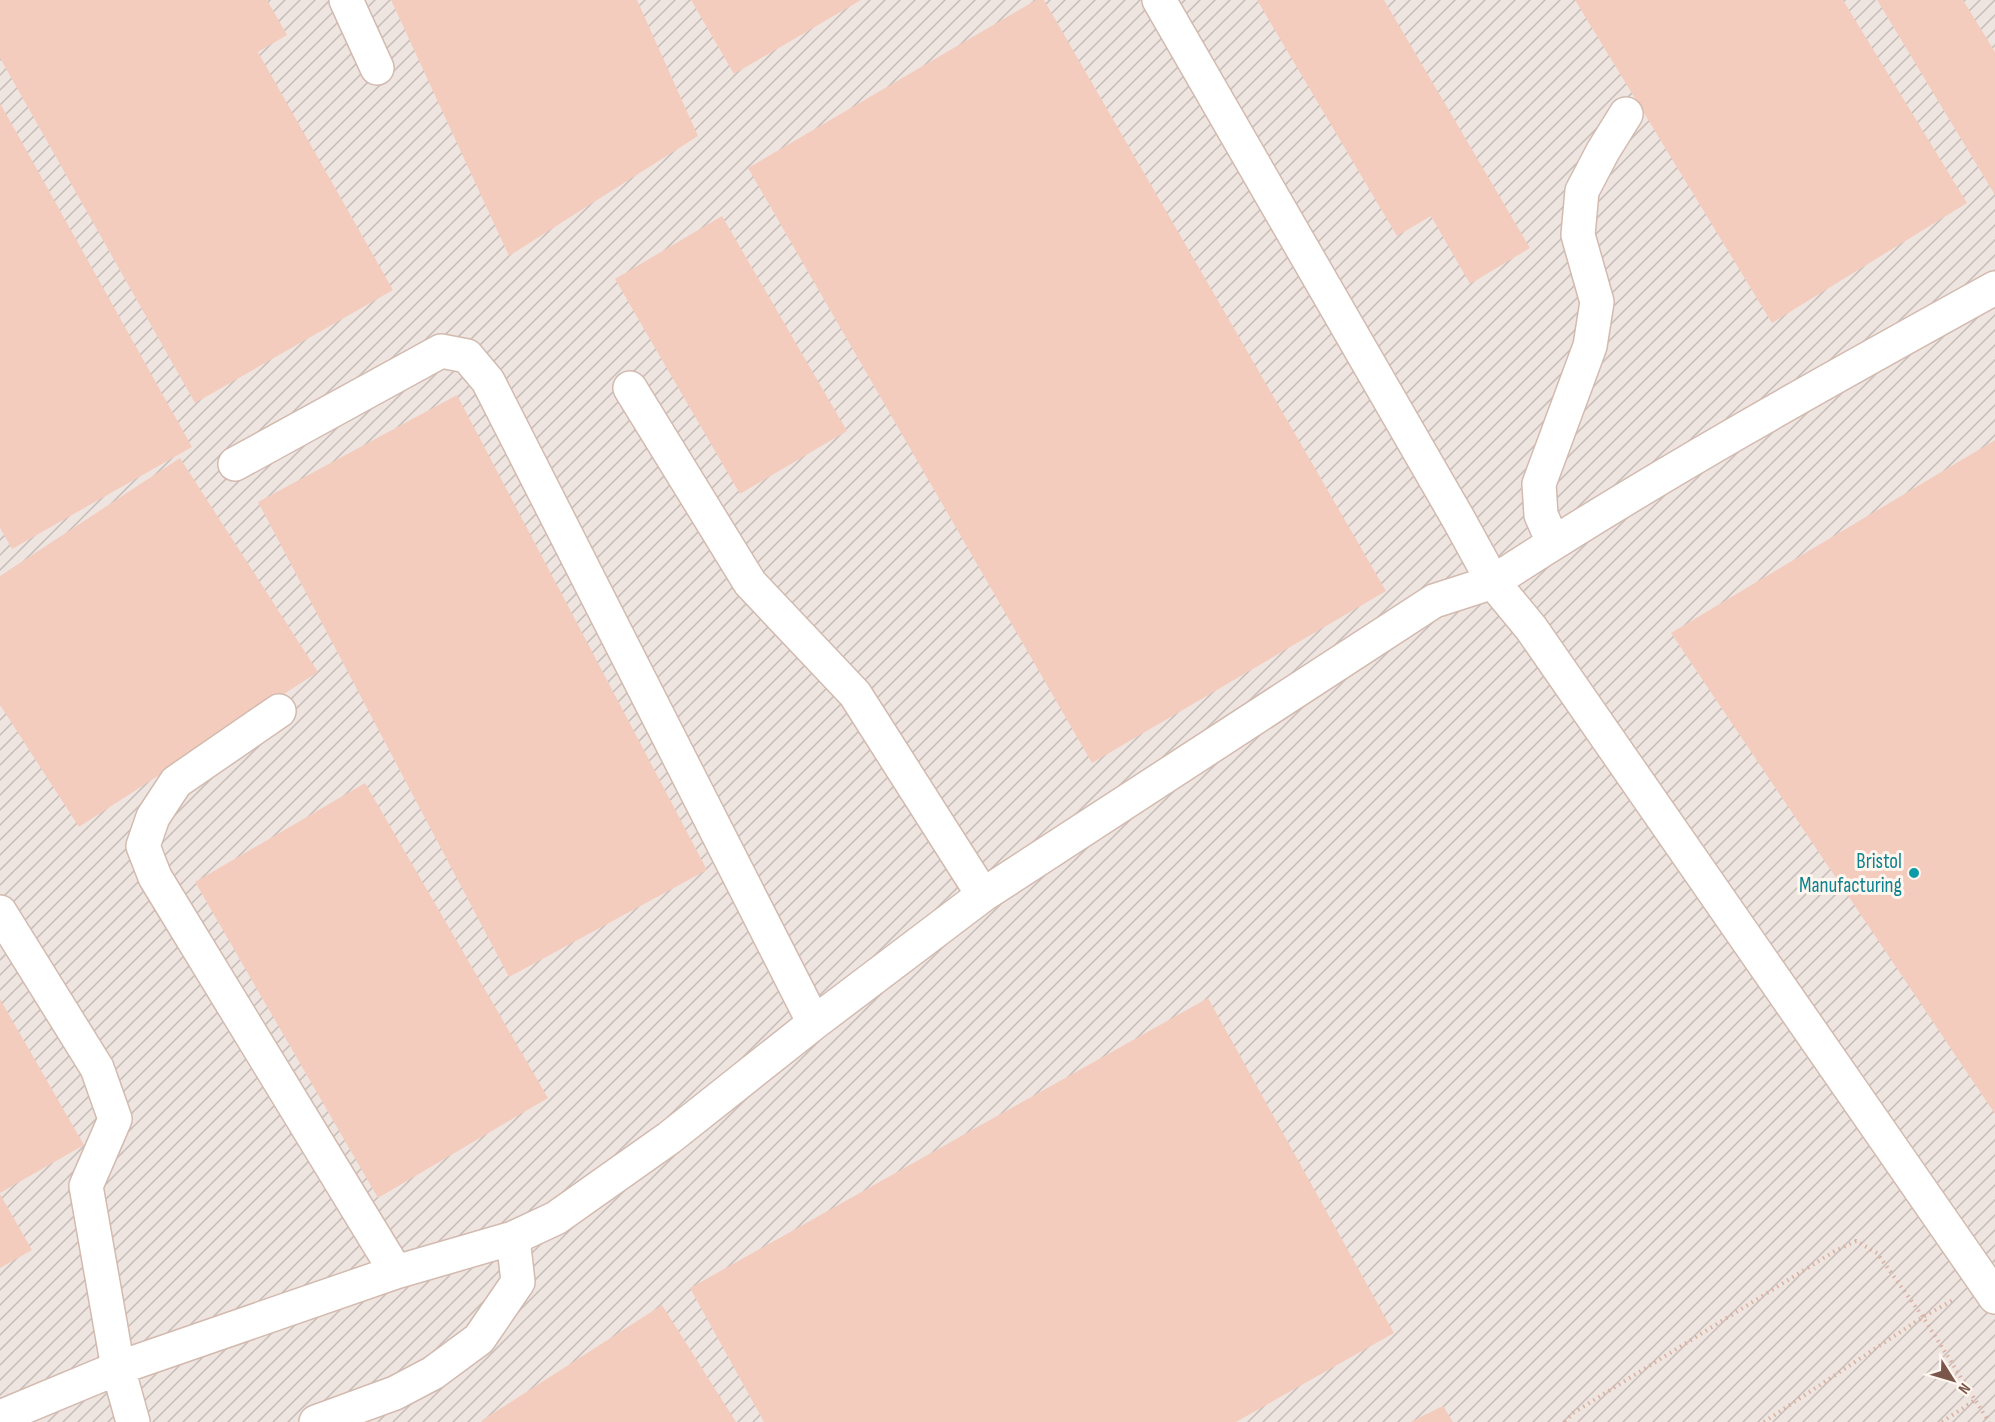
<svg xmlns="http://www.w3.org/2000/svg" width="1995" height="1422" font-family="'Sofia Sans Condensed',sans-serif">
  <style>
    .industrial { fill: url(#industrial-furrows) }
    .building { fill: #f4ccbe }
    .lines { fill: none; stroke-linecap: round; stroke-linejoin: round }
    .minor-casing { stroke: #d3baaf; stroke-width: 36 }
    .path { stroke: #daafa0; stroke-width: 4; stroke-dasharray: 1.5 4.5; stroke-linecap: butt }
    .minor { stroke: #fff; stroke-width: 33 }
    .culture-dot { fill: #0f9aa8; stroke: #fff7ef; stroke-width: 2 }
    .labels { text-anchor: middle; stroke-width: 6; stroke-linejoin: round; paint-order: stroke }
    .culture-label { font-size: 21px; fill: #0d838f; stroke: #fff7ef; text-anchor: end }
  </style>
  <defs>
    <pattern id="industrial-furrows" width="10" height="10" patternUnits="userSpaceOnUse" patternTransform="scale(1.5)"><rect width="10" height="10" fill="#eee5e1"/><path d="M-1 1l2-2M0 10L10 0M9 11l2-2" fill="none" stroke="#c6bcb8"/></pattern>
  </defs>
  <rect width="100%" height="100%" fill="#fdf2e7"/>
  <path class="industrial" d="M 0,0 L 1995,0 L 1995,1422 L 0,1422 Z"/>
  <path class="building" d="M 0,0 L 267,0 L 287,35 L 258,52 L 393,290 L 195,403 L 0,58 Z
    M 391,0 L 637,0 L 698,136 L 509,256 Z
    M 691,0 L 861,0 L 734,74 Z
    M 1036,0 L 1044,0 L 1386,591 L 1092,763 L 748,168 Z
    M 1257,0 L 1384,0 L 1530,248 L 1470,284 L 1431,216 L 1397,236 Z
    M 1575,0 L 1843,0 L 1967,203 L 1772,323 Z
    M 1877,0 L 1963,0 L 1995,52 L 1995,195 Z
    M 0,103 L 192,447 L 12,549 L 0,528 Z
    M 722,216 L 847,431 L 740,494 L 615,279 Z
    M 457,395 L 707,870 L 509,977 L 258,502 Z
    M 1995,440 L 1995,1114 L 1671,633 Z
    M 180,458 L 318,672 L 79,827 L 0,705 L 0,576 Z
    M 365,783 L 548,1098 L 378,1198 L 195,882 Z
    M 1208,998 L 1394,1333 L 1236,1422 L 764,1422 L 690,1288 Z
    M 0,999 L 84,1145 L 0,1193 Z
    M 0,1194 L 32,1250 L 0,1268 Z
    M 662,1305 L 736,1422 L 482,1422 L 481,1421 Z
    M 1443,1406 L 1453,1422 L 1410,1422 Z"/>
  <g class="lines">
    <g class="minor-casing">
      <path id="minor" d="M 346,0 L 377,68
        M 1159,0 L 1459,520 L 1493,582 C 1655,476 1825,382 1995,288
        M 630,388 L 750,583 L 855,694 L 983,895
        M 235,464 L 441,351 L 467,356 L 488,381 L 814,1023
        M 1553,542 L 1541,515 L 1539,484 L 1590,346 L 1597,302 L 1578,235 L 1582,191 L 1603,151 L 1626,114
        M 279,711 L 176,782 L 153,817 L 143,846 L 155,877 L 396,1272
        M 0,912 L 97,1068 L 115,1119 L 86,1186 L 118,1368 L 133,1422
        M 0,1417 L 118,1368 L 396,1272 L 513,1238 L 556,1218 L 669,1138 L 814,1023 L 983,895 L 1434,601 L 1493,582 L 1531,628 L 1995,1297
        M 316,1422 L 395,1393 L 433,1373 L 479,1339 L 518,1282 L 513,1238"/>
    </g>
    <path class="path" d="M 1565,1422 L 1573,1413 L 1835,1251 L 1856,1241 L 1877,1253 L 1923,1317 L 1989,1422
      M 1764,1422 L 1923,1317 L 1953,1300
      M 1942,1422 L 1975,1400"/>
    <use href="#minor" class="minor"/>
  </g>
  <circle class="culture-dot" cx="1914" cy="873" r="6"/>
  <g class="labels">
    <g class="culture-label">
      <text x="1902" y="868">Bristol<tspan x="1902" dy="24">Manufacturing</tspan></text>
    </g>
  </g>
  <g transform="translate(1953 1380) rotate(127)" stroke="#fff7ef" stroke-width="4.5" paint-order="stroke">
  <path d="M0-4.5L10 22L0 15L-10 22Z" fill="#79554a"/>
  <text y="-9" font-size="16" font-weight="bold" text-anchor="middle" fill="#79554a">N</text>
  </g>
</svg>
